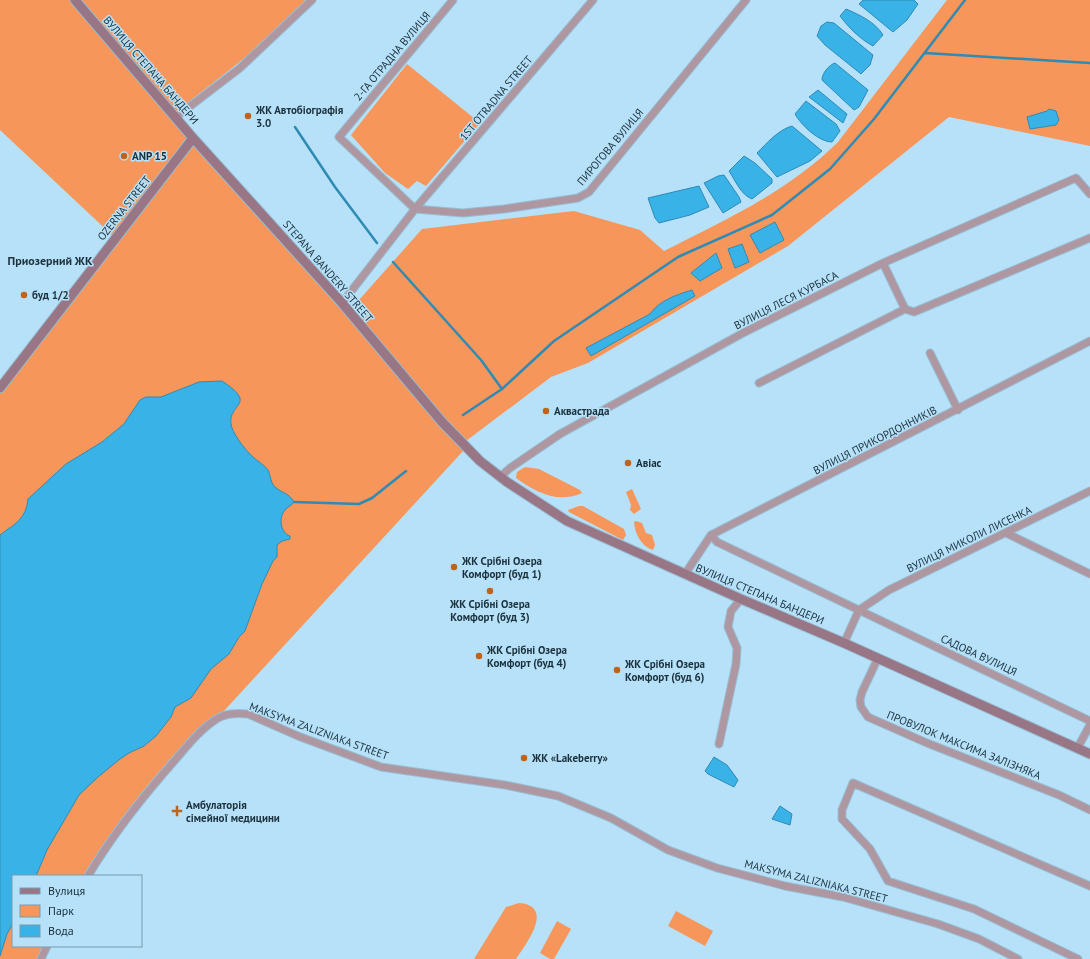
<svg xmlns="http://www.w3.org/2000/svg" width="1090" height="959" font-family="'PT Sans',sans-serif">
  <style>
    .green { fill: #f6965a }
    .water { fill: #38b2e7; stroke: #2f8bb4 }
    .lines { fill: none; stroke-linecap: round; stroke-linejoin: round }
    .stream { stroke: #2f8bb4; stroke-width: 2.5 }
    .street-casing { stroke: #97bed3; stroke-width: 9 }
    .secondary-casing { stroke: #97bed3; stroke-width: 11 }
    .street { stroke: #af97a1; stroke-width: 7 }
    .secondary { stroke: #997685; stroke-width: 9 }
    .poi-dot { fill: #c16219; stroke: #b6e1f9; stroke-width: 1.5 }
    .labels { text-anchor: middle; stroke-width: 3; stroke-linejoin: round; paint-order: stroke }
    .street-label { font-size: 11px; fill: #1b313c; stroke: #b6e1f9 }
    .poi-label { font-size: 11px; font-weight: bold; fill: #1b313c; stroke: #b6e1f9; text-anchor: start }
    .neighbourhood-label { font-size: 12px; font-weight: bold; fill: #1b313c; stroke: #b6e1f9 }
  </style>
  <rect width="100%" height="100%" fill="#b6e1f9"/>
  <path class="green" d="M 0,0 L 70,0 L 189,138 L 113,236 L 0,130 Z
    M 80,0 L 307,0 L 261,45 L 176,112 Z
    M 947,0 L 1090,0 L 1090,146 L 949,117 L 788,246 L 588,363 L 551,377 L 466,441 L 444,420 L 351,309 L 422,229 L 574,211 L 640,230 L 664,251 C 725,220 789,191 838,142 Z
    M 407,64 L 480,123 L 426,186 L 417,181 L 408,189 L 385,173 L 351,135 Z
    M 194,143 L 339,305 L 464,450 L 223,712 C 208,719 199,730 188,741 C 148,781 113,828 83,876 L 13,876 L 13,946 L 43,946 L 37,959 L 0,959 L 0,393 Z
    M 525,467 L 539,469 L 580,490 L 582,493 C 558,504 535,492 516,478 L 517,472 Z
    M 632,489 L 641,509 L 634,514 L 630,510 L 631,505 L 626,492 Z
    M 579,506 L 583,506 L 624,529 L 626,535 L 623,540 L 569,512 L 568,510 Z
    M 636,521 L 642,523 L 646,533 L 652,535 L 655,545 L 653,550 C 641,546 635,534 634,522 Z
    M 519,903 C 556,906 525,945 516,959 L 474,959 L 506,907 Z
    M 676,911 L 713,931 L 705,946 L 668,926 Z
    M 557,921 L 571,929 L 554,959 L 550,959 L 540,953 Z"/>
  <path class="water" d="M 863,0 L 914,0 L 918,4 L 907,20 L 893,32 L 859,4 Z
    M 846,9 C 860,15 875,22 883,35 L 873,46 C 860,39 849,28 840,16 Z
    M 827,22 L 834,23 L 873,55 L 870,65 L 861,74 L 825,45 L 817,36 L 821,26 Z
    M 835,63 L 868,90 L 859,107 L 854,110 L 822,80 C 822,73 829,65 835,63 Z
    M 818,90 L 847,114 L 843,123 L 809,97 Z
    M 806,101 L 836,124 L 840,131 L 832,142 C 819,142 801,125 795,114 Z
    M 1049,109 L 1056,111 L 1059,120 L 1056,125 L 1030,129 L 1027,117 L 1047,111 Z
    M 792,126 L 822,151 L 810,161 L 777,177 L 757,153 C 767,143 778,130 792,126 Z
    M 744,156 L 755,163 L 772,179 L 772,183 L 752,199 C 741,195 735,180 729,171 Z
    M 724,175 L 739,197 L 741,202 L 723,213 L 704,183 L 718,176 Z
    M 699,186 L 709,207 L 690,215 L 659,223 L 655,218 L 648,198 Z
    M 775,222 L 784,240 L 760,253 L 750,235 Z
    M 742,244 L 749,262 L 735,268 L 728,249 Z
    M 716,253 L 722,268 L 700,281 L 691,273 Z
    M 692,290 L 695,296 L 591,356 L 586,348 L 650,314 C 660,300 676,295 692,290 Z
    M 222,381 C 261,407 224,402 232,428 C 236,438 246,451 254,458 C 258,461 265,466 268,470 C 271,476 270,482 275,487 C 283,494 288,492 294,502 C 291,506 289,506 286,509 C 278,516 280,533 290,536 L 290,539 L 282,541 L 277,545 L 277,557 L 273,561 L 262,584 L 245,631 L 239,637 L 229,654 L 211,669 L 191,698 L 175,707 L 171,717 L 156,736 L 144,746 L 129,753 L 120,759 L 98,777 L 79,795 L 47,850 L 36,876 L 13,876 L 13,923 L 7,934 L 0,956 L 0,535 C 15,524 26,519 28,499 L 66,464 L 102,442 L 124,424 L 140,400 L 146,397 L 161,397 L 199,382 Z
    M 714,757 L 727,765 L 738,780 L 734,787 L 708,774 L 705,771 Z
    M 780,806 L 792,814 L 790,825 L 772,819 Z"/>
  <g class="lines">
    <path class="stream" d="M 925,53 L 1090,63
      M 295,127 L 335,187 L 377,243
      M 393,262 L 481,360 L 502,389
      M 463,415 L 502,389 L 554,341 L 678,257 L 772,215 L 830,169 L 874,119 L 965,0
      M 294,502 L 359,504 L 372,498 L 406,471"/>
    <g class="street-casing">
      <path id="street" d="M 176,117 L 240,68 L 312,0
        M 415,209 L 463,213 L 504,209 L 578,198 L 589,192 L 746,0
        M 415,209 L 339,137 L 453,0
        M 883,263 L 905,309
        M 342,303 L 415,209 L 593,0
        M 930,353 L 958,410
        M 759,383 L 905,309 L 914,312 L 1090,238
        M 500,477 L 510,468 L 560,434 L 743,333 L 883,263 L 1076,178 L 1090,194
        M 1006,533 L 1090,574
        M 711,535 L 717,542 L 1090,721
        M 685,574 L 711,535 L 1090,341
        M 859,610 L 889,590 L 1090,491
        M 844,643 L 859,610
        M 878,658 L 862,692 L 860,700 L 861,707 L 868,717 L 927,743 L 1059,795 L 1090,810
        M 719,744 L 736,664 L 737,648 L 728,627 L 731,611 L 741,599
        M 1078,747 L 1090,725
        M 88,876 C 113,834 144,795 176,759 C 188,745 200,730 215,720 C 225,713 236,713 248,714 L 298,736 L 381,767 L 505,785 L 558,796 L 611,818 L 668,850 L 717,868 L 785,886 L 843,897 L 938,924 L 979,939 L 1018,959
        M 41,959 L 47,946
        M 1078,959 L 974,909 L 888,881 L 870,849 L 842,819 L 842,810 L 853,783 L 1090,886"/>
    </g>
    <g class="secondary-casing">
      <path id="secondary" d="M 75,0 L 193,138 L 342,303 L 442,422 L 480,461 L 507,482 L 567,521 L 741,599 L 844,643 L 1090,754
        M 0,388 L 193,138"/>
    </g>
    <use href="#street" class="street"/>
    <use href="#secondary" class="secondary"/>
  </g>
  <g class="poi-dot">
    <circle cx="248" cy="116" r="4"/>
    <circle cx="124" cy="156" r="4"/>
    <circle cx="24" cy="295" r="4"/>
    <circle cx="546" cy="411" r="4"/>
    <circle cx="628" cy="463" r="4"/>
    <circle cx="454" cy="567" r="4"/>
    <circle cx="490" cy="591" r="4"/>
    <circle cx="479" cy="656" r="4"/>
    <circle cx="617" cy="670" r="4"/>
    <circle cx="524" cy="758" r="4"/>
    <path d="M175 805h4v4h4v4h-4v4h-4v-4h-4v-4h4z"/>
  </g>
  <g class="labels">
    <g class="street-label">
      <text transform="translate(392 56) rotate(-50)" y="4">2-ГА ОТРАДНА ВУЛИЦЯ</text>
      <text transform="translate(151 70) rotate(49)" y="4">ВУЛИЦЯ СТЕПАНА БАНДЕРИ</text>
      <text transform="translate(496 98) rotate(-50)" y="4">1ST OTRADNA STREET</text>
      <text transform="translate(610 147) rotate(-50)" y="4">ПИРОГОВА ВУЛИЦЯ</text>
      <text transform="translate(124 208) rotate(-52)" y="4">OZERNA STREET</text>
      <text transform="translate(328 271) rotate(49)" y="4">STEPANA BANDERY STREET</text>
      <text transform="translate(786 300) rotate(-27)" y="4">ВУЛИЦЯ ЛЕСЯ КУРБАСА</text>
      <text transform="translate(875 440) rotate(-27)" y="4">ВУЛИЦЯ ПРИКОРДОННИКІВ</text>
      <text transform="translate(969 539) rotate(-26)" y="4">ВУЛИЦЯ МИКОЛИ ЛИСЕНКА</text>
      <text transform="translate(760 594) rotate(23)" y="4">ВУЛИЦЯ СТЕПАНА БАНДЕРИ</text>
      <text transform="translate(979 655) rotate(25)" y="4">САДОВА ВУЛИЦЯ</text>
      <text transform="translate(319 731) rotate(20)" y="4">MAKSYMA ZALIZNIAKA STREET</text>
      <text transform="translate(964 745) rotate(22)" y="4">ПРОВУЛОК МАКСИМА ЗАЛІЗНЯКА</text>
      <text transform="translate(816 881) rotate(14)" y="4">MAKSYMA ZALIZNIAKA STREET</text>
    </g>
    <g class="poi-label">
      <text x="256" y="114">ЖК Автобіографія<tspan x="256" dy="13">3.0</tspan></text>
      <text x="132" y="160">ANP 15</text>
      <text x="32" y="299">буд 1/2</text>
      <text x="554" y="415">Аквастрада</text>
      <text x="636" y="467">Авіас</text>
      <text x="462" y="565">ЖК Срібні Озера<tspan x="462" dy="13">Комфорт (буд 1)</tspan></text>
      <text x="490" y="608" text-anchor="middle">ЖК Срібні Озера<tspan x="490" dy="13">Комфорт (буд 3)</tspan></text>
      <text x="487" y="654">ЖК Срібні Озера<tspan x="487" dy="13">Комфорт (буд 4)</tspan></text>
      <text x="625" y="668">ЖК Срібні Озера<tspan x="625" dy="13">Комфорт (буд 6)</tspan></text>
      <text x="532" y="762">ЖК «Lakeberry»</text>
      <text x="186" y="809">Амбулаторія<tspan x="186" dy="13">сімейної медицини</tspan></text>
    </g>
    <g class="neighbourhood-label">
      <text x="50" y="265">Приозерний ЖК</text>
    </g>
  </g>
  <rect x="12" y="875" width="130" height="72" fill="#b6e1f9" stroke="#789bad"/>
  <rect x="20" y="888" width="20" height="6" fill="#997685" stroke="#789bad"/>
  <text x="48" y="895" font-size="12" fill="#1b313c">Вулиця</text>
  <rect x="20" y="905" width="20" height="12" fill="#f6965a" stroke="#789bad"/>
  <text x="48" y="915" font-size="12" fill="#1b313c">Парк</text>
  <rect x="20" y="925" width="20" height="12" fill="#38b2e7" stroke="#789bad"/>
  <text x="48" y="935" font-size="12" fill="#1b313c">Вода</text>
</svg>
